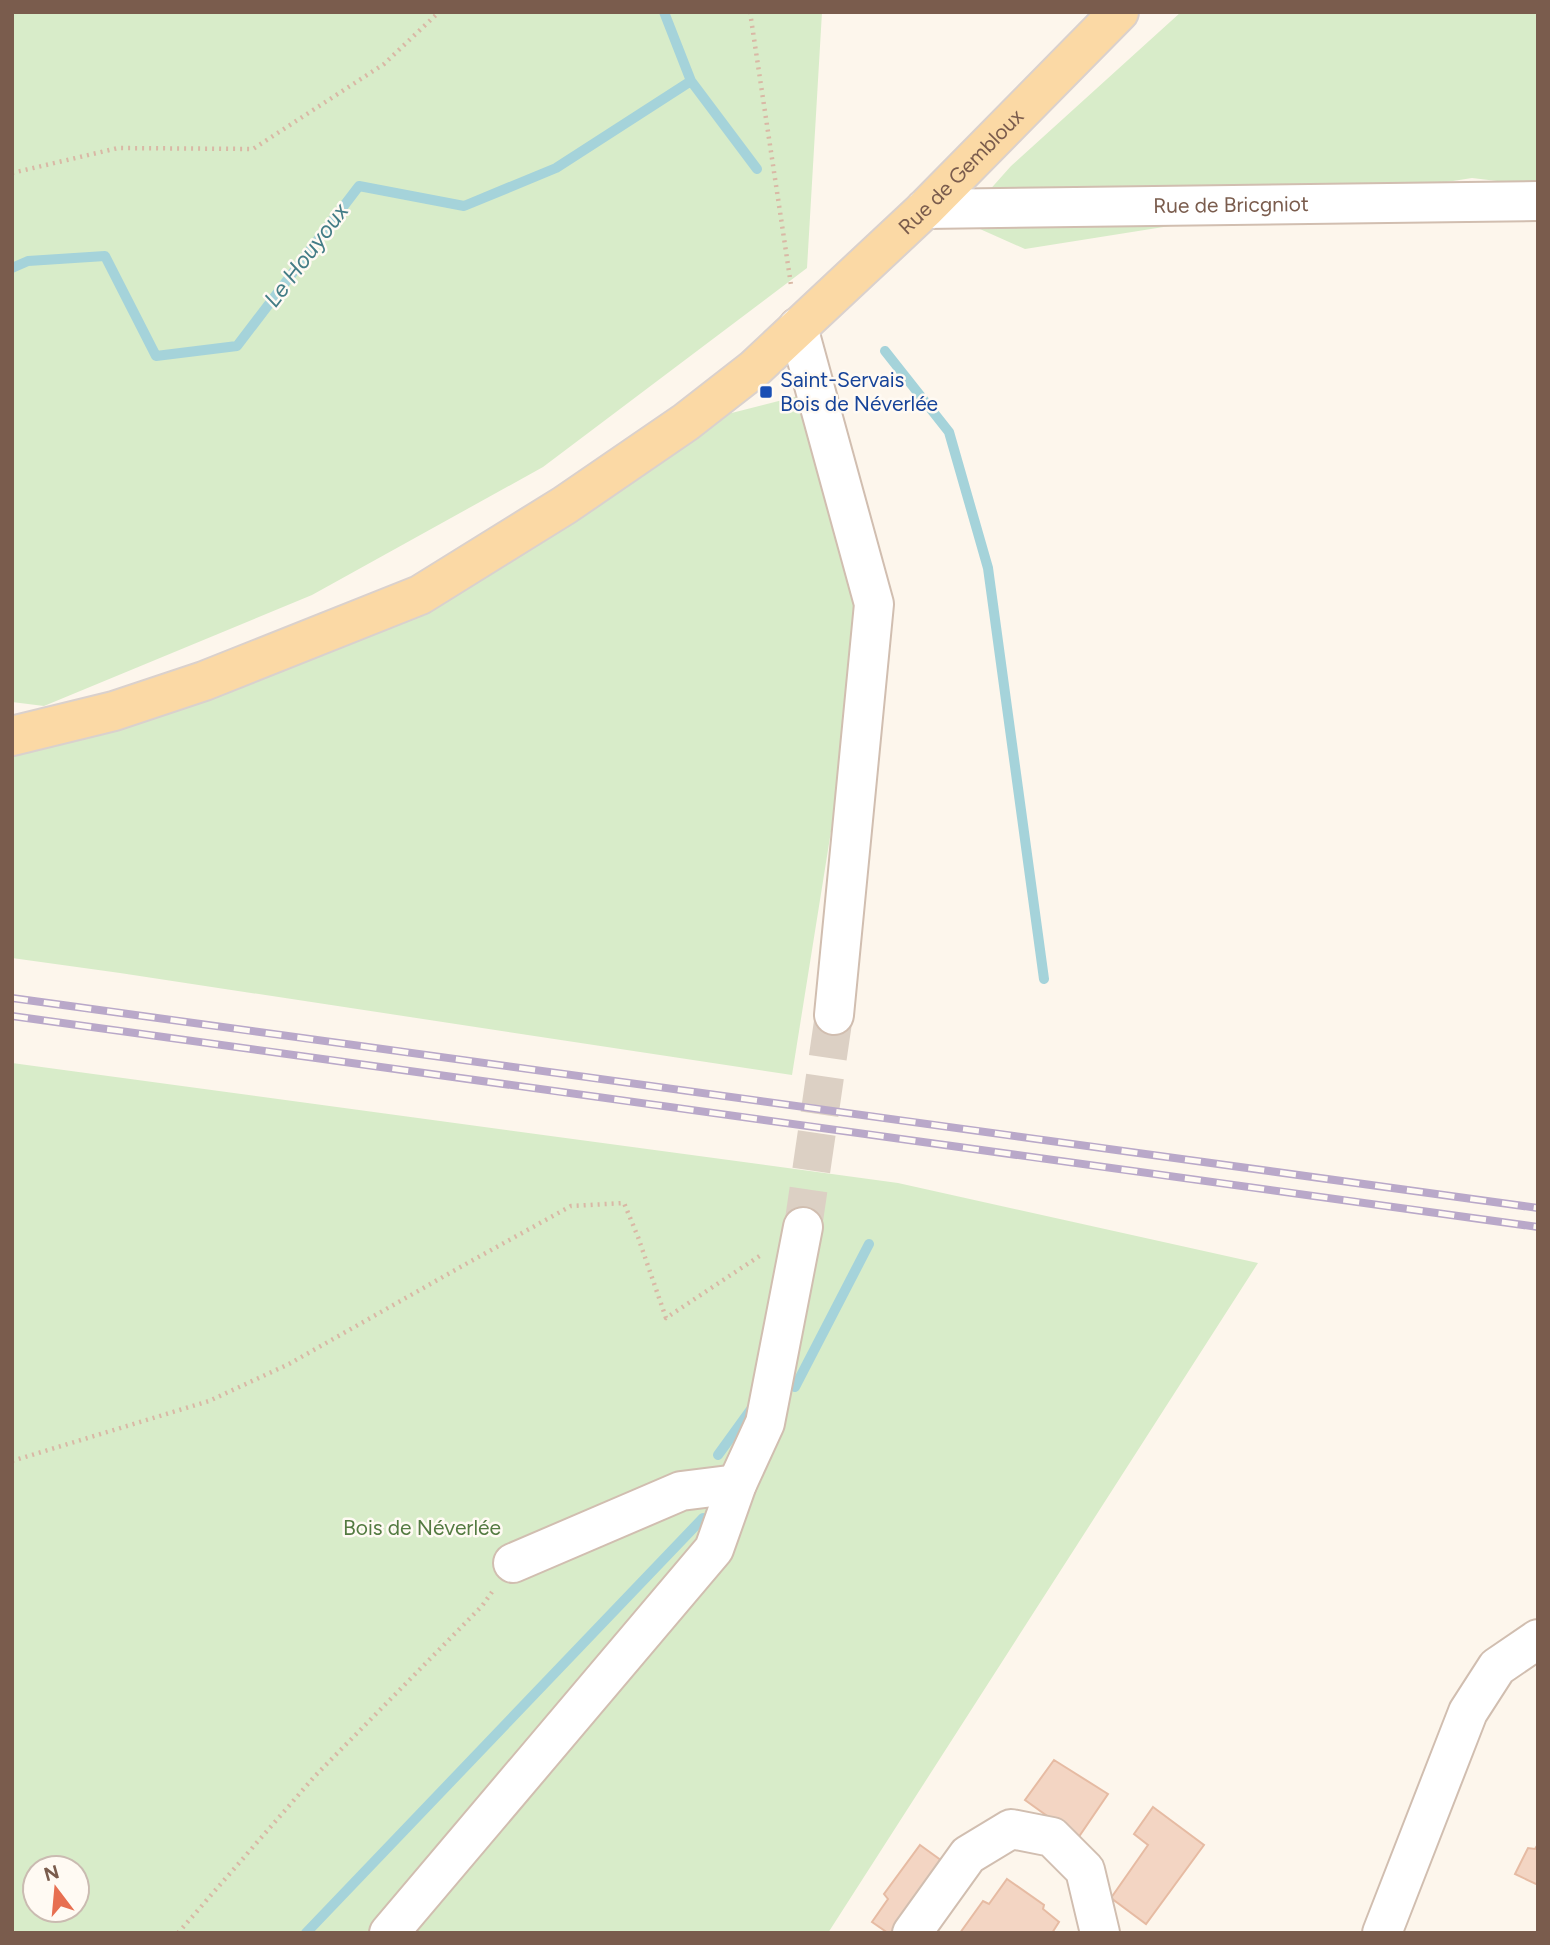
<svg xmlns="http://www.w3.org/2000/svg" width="1550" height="1945" font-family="Figtree,sans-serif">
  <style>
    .green { fill: #d8ecc9; fill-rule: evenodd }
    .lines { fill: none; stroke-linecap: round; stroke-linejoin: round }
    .stream { stroke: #a5d3da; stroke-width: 10 }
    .building { fill: #f3d5c3; stroke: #e6bba3; stroke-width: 2 }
    .minor-tunnel { stroke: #dcd0c4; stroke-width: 38; stroke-dasharray: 38 19; stroke-linecap: butt }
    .minor-casing { stroke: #d1beb0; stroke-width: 42 }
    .major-casing { stroke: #dad1cd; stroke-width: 42 }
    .path { stroke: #d9b8a5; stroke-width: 4.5; stroke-dasharray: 2 5; stroke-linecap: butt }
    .minor { stroke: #fff; stroke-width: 38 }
    .major { stroke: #fbd9a5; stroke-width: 38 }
    .rail-casing { stroke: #b9a8c9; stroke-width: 8 }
    .rail { stroke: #fffaf3; stroke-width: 5; stroke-dasharray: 16; stroke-linecap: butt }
    .transit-dot { fill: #1a4fb4; stroke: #fffaf3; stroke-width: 2.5 }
    .labels { text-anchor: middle; stroke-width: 5; stroke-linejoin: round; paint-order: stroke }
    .street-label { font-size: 21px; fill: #7a5c4d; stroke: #fffaf3 }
    .transit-label { font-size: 21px; fill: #164399; stroke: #fffaf3; text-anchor: start }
    .park-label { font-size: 21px; fill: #537a41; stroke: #fffaf3 }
    .water-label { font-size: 23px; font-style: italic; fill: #437c86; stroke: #fffaf3 }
  </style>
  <rect width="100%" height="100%" fill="#fdf6ec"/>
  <path class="green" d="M 12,12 L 822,12 L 807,268 L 543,467 L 312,595 L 44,706 L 12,702 Z
    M 1181,12 L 1538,12 L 1538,186 L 1472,178 L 1025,249 L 962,221 L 1011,166 Z
    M 806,394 L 864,625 L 792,1075 L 120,973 L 12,958 L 12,746 L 429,608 L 712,418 Z
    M 12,1063 L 898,1183 L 1258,1263 L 828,1933 L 12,1933 ZM 35,1868 L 77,1868 L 77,1910 L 35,1910 Z"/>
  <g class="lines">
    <path class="stream" d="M 691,81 L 757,169
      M 12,268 L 28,261 L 105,256 L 156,356 L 237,346 L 359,186 L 464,206 L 556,168 L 691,81 L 664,12
      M 885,351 L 949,432 L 988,568 L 1044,979
      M 795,1387 L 869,1244
      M 718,1455 L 752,1408
      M 306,1933 L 703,1518"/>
  </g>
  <path class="building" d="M 1054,1760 L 1108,1794 L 1078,1838 L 1025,1800 Z
    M 1153,1807 L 1204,1845 L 1146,1924 L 1111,1898 L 1148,1845 L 1134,1834 Z
    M 1538,1844 L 1538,1885 L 1515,1874 L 1528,1848 L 1535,1849 Z
    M 920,1845 L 949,1866 L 899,1933 L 888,1933 L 872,1922 L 888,1899 L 884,1894 Z
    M 1007,1879 L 1044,1905 L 1043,1909 L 1059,1922 L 1052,1933 L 960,1933 L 983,1901 L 989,1904 Z"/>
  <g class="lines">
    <path class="minor-tunnel" d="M 803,1227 L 834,1015"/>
    <g class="minor-casing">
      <g id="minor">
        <path id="s1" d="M 925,209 L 1538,201"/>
        <path d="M 798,327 L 874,604 L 834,1015"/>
        <path d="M 513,1563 L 681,1491 L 737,1484"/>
        <path d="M 389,1933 L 714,1549 L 737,1484 L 765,1423 L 803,1227"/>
        <path d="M 912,1933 L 968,1855 L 1011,1829 L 1052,1837 L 1085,1870 L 1100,1933"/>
        <path d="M 1382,1933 L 1468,1712 L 1497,1667 L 1538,1639"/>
      </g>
    </g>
    <g class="major-casing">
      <g id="major">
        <path id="s2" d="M 12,736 L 114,711 L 204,681 L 420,595 L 565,505 L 686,422 L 754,369 L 925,209 L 1119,12"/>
      </g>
    </g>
    <path class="path" d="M 750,12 L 791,285
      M 12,173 L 118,148 L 253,149 L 384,64 L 439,12
      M 12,1461 L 209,1401 L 289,1364 L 464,1265 L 571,1206 L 624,1203 L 638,1237 L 666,1318 L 761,1255
      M 178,1933 L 315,1776 L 482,1606 L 492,1592"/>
    <use href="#minor" class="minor"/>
    <use href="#major" class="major"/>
    <g class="rail-casing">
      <path id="rail" d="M 12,998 L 1538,1208
        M 12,1016 L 1538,1227"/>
    </g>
    <use href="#rail" class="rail"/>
  </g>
  <rect class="transit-dot" x="759" y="385" width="14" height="14" rx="3.5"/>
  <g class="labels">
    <g class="street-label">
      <text dy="7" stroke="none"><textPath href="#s2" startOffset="1122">Rue de Gembloux</textPath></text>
      <text dy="7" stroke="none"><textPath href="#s1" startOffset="306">Rue de Bricgniot</textPath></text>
    </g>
    <g class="transit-label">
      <text x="780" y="387">Saint-Servais<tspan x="780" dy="24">Bois de Néverlée</tspan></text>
    </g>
    <g class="park-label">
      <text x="422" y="1535">Bois de Néverlée</text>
    </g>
    <g class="water-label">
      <text transform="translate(306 255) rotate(-53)" y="8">Le Houyoux</text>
    </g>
  </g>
  <rect width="1550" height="1945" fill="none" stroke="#7a5c4d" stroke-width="28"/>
  <g transform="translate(56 1889) rotate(344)"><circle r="33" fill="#fffaf3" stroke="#cabbb1" stroke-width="2"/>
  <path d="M0-5L12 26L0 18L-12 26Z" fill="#e76f51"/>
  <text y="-10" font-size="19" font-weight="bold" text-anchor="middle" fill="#7a5c4d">N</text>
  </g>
</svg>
